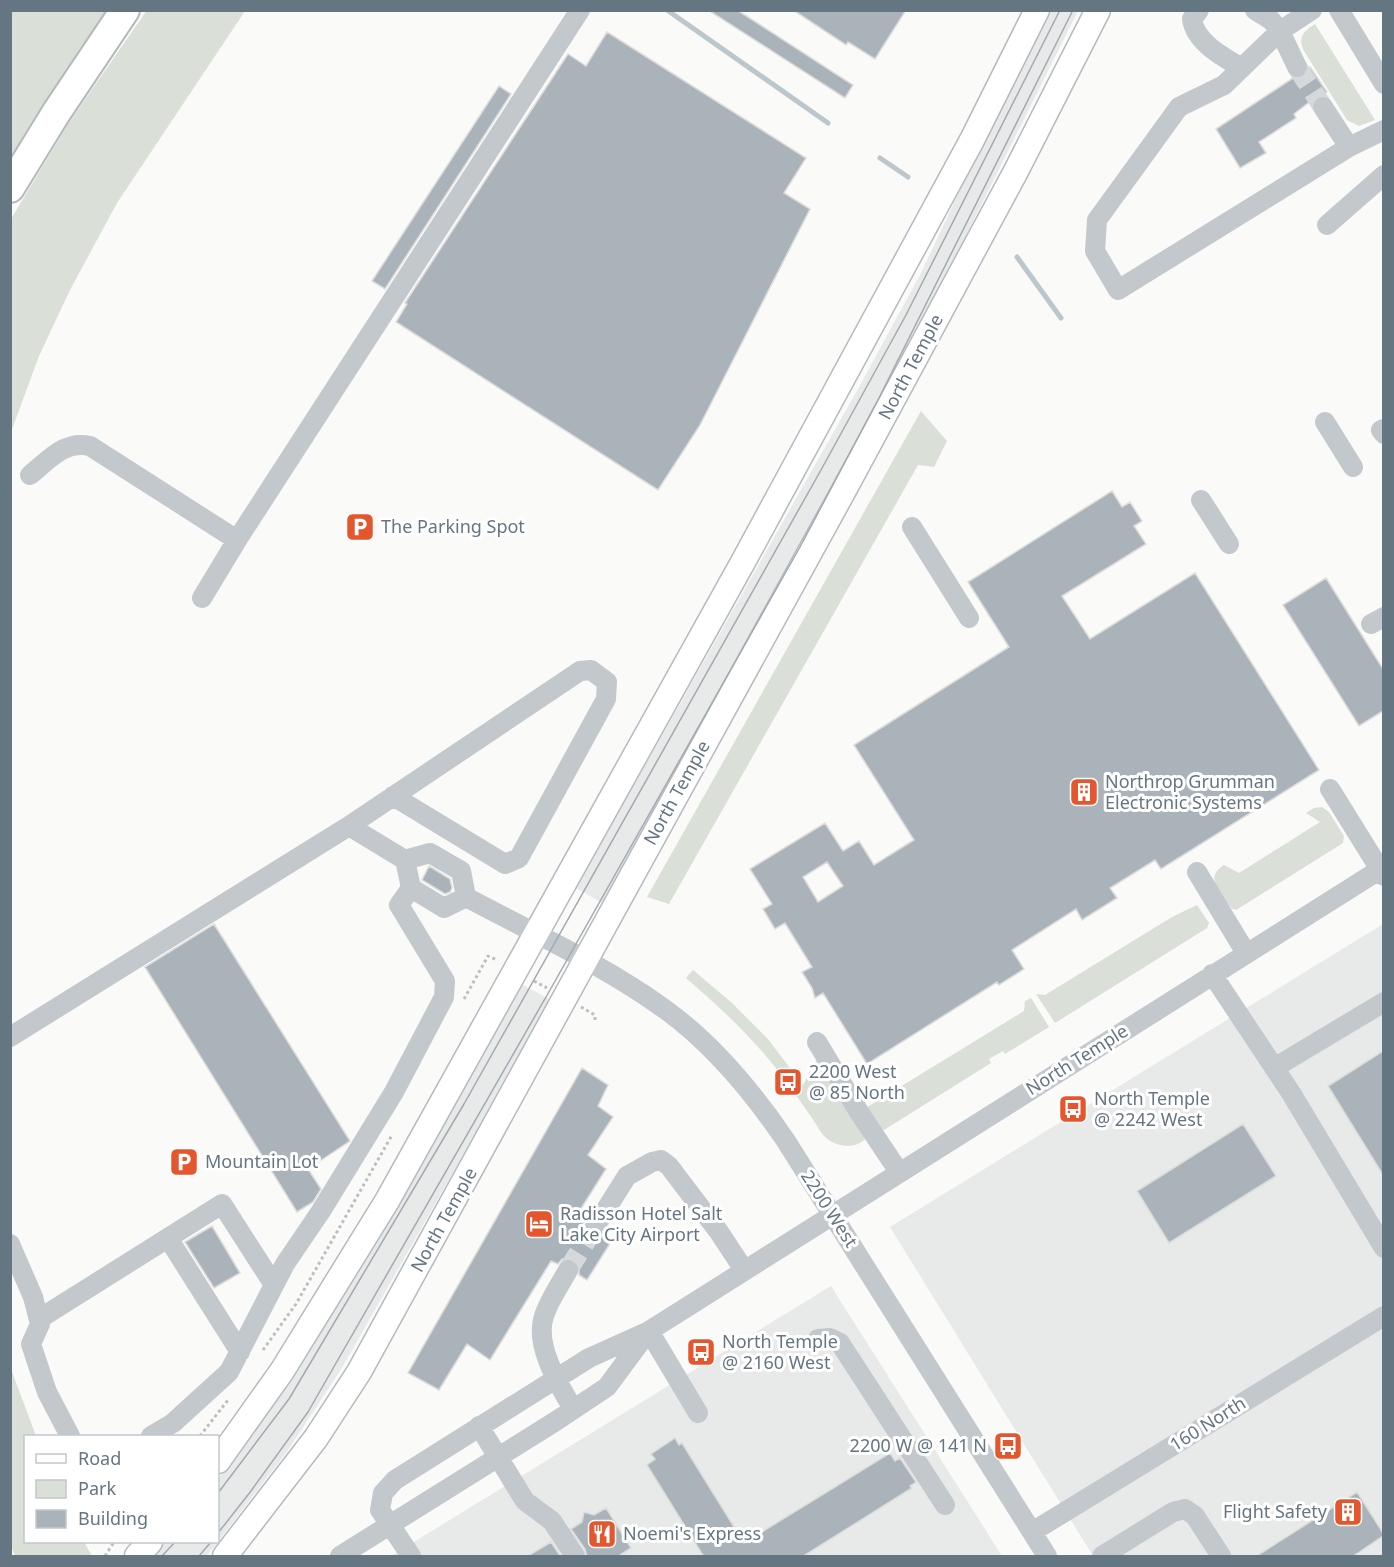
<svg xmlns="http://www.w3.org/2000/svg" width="1394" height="1567" font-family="'Noto Sans',sans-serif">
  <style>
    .built { fill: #e8e9e9 }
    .green { fill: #dadfd7 }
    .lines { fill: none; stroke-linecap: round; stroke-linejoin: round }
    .stream { stroke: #bbc7cb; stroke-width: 5 }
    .building { fill: #aab3b9; stroke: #dcdcda; stroke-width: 1.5; fill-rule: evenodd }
    .minor-tunnel { stroke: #d5d9db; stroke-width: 20; stroke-dasharray: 20 10; stroke-linecap: butt }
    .major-casing { stroke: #b5babe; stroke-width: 27 }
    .highway-casing { stroke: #b4b9bd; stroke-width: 32 }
    .path { stroke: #bbbfc2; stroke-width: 3; stroke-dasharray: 3 3; stroke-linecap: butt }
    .minor { stroke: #c3c8cc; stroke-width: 20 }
    .major { stroke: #fff; stroke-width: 24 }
    .highway { stroke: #fff; stroke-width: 28 }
    .tram { stroke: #a2aab0; stroke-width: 1.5 }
    .labels { text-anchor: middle; stroke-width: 6; stroke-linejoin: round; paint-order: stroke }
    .street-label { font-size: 18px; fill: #657683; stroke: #fff }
    .poi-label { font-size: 18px; fill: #657683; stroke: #fff; text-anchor: start }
  </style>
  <rect width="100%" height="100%" fill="#fafaf8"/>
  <path class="built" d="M 1051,11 L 1078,11 L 871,426 L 604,904 L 576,888 L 859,387 L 922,271 L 983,141 Z
    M 1383,924 L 1383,1556 L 1093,1556 L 890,1227 Z
    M 521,984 L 551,1000 L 342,1368 L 286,1453 L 207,1556 L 152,1556 L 165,1542 L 218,1542 L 218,1479 L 232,1461 Z
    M 831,1286 L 1002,1556 L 391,1556 Z"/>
  <path class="green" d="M 147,10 L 245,11 L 117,203 L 70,290 L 39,356 L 11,432 L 11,219 L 68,124 Z
    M 11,11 L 110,11 L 11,161 Z
    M 1315,24 L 1375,120 L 1359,126 L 1347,120 L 1304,51 C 1297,37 1304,31 1315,24 Z
    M 921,411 L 947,441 L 934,467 L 918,465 L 669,904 L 647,897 Z
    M 1322,807 L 1329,812 L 1344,836 L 1343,843 L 1236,910 L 1231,908 C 1221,894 1203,878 1224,865 L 1239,873 L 1320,822 L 1306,813 L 1314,808 Z
    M 1197,905 L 1209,923 L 1207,928 L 1055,1023 L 1036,994 L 1045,995 L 1172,917 Z
    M 693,970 L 732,1003 L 767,1038 L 803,1085 L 817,1059 L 866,1138 C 856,1150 836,1147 825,1137 C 820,1132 816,1124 812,1118 C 802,1104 793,1090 783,1077 C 755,1040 721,1008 686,978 Z
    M 1031,998 L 1049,1027 L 1005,1054 L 1003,1051 L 989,1059 L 991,1063 L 884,1130 L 878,1130 L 864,1109 L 1024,1011 L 1025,1001 Z
    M 11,1369 L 36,1436 L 26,1436 L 26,1542 L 84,1542 L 92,1556 L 15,1556 L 11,1546 Z"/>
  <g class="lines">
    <path class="stream" d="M 667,10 L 828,123
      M 880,158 L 908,177
      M 1017,257 L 1061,318"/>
  </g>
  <path class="building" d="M 708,10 L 737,10 L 853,85 L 845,98 Z
    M 793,10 L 906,10 L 875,59 L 848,42 L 846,45 Z
    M 607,32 L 806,158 L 784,193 L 810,209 L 700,425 L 658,490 L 396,322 L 407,304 L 405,303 L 568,54 L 586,66 Z
    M 1310,67 L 1327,92 L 1316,97 L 1294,114 L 1296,118 L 1259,142 L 1266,153 L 1240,168 L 1216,129 L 1293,78 L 1303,78 Z
    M 499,86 L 511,94 L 385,289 L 372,281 Z
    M 1112,491 L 1122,507 L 1130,502 L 1142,521 L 1134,526 L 1146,544 L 1062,596 L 1090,639 L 1195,573 L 1319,770 L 1161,869 L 1155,860 L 1110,888 L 1117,898 L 1082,920 L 1076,909 L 1012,950 L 1024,969 L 999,985 L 997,982 L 867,1064 L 823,993 L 815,998 L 812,988 L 802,972 L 812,967 L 785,923 L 775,929 L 763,909 L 772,904 L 750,869 L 825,823 L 843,851 L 859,841 L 874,865 L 914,840 L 854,745 L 1009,647 L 968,582 ZM 827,862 L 843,886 L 818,902 L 803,877 Z
    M 1326,578 L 1383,669 L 1383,711 L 1359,726 L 1283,605 Z
    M 429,866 L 450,879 L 452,888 L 450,892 L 445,894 L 422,880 Z
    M 214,924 L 350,1141 L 308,1169 L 321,1189 L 313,1202 L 297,1212 L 145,967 Z
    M 1383,1051 L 1383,1175 L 1328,1086 Z
    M 582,1068 L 608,1085 L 598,1106 L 613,1117 L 588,1155 L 606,1169 L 575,1218 L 583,1223 L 581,1230 L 586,1240 L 593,1242 L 603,1236 L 611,1242 L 587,1280 L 579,1275 L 579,1264 L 573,1259 L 562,1259 L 558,1264 L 551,1261 L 490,1360 L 467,1344 L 439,1390 L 408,1373 Z
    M 1243,1124 L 1276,1176 L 1169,1243 L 1137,1191 Z
    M 212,1226 L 240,1273 L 214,1288 L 185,1242 Z
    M 675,1438 L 679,1445 L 682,1443 L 744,1543 L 890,1453 L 895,1461 L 900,1458 L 916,1482 L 910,1486 L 912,1488 L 802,1557 L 704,1557 L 647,1465 L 655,1459 L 651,1454 Z
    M 1357,1492 L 1383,1533 L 1383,1536 L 1352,1557 L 1255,1557 Z
    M 606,1508 L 631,1548 L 617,1557 L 587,1557 L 585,1549 L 571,1529 L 582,1522 L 584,1512 L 594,1515 Z
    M 551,1542 L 561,1557 L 526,1557 Z"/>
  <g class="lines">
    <path class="minor-tunnel" d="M 1297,67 L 1323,107
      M 568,1270 L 593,1230"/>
    <g class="major-casing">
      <path id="major" d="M 218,1461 L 282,1371 L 387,1201 L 743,562 L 972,140 L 1037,10
        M 137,1556 L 150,1542
        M 225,1556 L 316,1438 L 359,1372 L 843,492 L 1015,173 L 1098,10"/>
    </g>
    <g class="highway-casing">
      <path id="highway" d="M 10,188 L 56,113 L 125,10"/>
    </g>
    <path class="path" d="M 534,981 L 547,988
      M 464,999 L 488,956 L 497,960
      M 581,1007 L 595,1015 L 595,1021
      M 263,1350 L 296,1304 L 392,1135
      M 200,1436 L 228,1400
      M 105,1556 L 114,1542"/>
    <path class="minor" d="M 1199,10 L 1192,19 C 1195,42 1223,57 1242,68
      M 1255,10 L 1271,20 L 1280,31 L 1224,85 L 1179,107 L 1097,220 L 1095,251 L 1118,290 L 1349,147
      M 1339,10 L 1384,84
      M 1297,67 L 1280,31 L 1312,10
      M 1323,107 L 1349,147 L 1384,130
      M 1327,225 L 1384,175
      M 1325,422 L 1353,467
      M 1384,429 L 1381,430 L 1384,434
      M 30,475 C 49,460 64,440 90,446 L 237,540
      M 1201,500 L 1229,544
      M 912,527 L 969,618
      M 202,598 L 237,540 L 580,10
      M 1371,624 L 1384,617
      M 1330,789 L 1384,876
      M 349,826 L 580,671 L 591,670 L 607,682 L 606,699 L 519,858 L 505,864 L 393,796
      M 430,853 L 461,871 L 466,897 L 444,908 L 411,888 L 405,860 Z
      M 1197,872 L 1246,953
      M 466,897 C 533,933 604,965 666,1010 C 714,1045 752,1091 786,1141 L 1047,1556
      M 1212,974 L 1291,1093 L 1384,1248
      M 10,1037 L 349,826 L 405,860
      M 817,1042 L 859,1112 L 899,1172
      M 1274,1068 L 1384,1002
      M 593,1230 L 627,1176 L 652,1162 L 661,1160 L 669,1166 L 719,1232 L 744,1270
      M 168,1238 L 240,1352
      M 10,1244 L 33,1297 L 40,1324 L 31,1344 L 47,1392 L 70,1436
      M 568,1270 C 560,1285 549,1300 544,1316 C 534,1345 559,1385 573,1409
      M 39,1319 L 222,1204 L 274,1285
      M 649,1331 L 698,1413
      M 818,1339 L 830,1338 L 840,1343 L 945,1505
      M 479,1426 L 525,1501 L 552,1521 L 575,1556
      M 151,1436 L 173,1423 L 229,1372 L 285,1264 L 321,1211 L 394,1092 L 444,997 L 445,981 L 399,905 L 411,888
      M 1032,1532 L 1384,1316
      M 340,1556 L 556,1421 L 607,1387 L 647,1333
      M 411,1556 L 380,1510 L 383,1493 L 395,1480 L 589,1358 L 649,1331 L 1384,867
      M 1102,1556 L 1173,1512 L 1185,1509 L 1195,1516 L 1221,1556"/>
    <use href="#major" class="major"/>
    <use href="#highway" class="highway"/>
    <path class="tram" d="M 218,1493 L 289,1399 L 464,1104 L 821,470 L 906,315 L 1060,10
      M 218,1533 L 251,1491 L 308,1412 L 550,990 L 800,547 L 879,398 L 1073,10
      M 162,1556 L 175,1542
      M 199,1556 L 211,1542"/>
  </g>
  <defs>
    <g id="parking-square" transform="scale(1.5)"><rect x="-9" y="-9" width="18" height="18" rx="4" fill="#e4572e" stroke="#fff"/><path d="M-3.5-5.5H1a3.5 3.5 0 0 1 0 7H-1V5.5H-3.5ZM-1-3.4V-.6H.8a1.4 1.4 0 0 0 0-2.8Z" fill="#fff"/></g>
    <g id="building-square" transform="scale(1.5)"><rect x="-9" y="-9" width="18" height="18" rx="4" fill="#e4572e" stroke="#fff"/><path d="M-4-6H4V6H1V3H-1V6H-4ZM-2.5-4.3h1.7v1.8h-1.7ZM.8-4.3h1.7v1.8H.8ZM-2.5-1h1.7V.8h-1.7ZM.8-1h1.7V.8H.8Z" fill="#fff"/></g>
    <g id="bus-square" transform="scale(1.5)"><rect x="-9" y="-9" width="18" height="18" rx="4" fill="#e4572e" stroke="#fff"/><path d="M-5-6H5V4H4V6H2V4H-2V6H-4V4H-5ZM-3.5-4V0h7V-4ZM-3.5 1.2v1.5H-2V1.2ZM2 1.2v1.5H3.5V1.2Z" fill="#fff"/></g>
    <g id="hotel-square" transform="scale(1.5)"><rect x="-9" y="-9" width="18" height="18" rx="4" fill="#e4572e" stroke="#fff"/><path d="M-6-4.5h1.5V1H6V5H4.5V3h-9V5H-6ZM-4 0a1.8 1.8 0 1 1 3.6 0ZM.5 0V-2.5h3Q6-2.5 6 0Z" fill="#fff"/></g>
    <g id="restaurant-square" transform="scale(1.5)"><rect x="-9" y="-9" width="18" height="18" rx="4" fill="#e4572e" stroke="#fff"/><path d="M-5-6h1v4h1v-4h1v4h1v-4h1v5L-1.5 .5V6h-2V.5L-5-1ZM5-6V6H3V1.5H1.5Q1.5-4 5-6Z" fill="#fff"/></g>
  </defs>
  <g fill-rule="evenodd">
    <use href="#parking-square" x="360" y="527"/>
    <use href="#building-square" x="1084" y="792"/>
    <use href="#bus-square" x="788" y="1082"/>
    <use href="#bus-square" x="1073" y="1109"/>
    <use href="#parking-square" x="184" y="1162"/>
    <use href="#hotel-square" x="539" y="1224"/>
    <use href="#bus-square" x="701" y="1352"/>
    <use href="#bus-square" x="1008" y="1446"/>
    <use href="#building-square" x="1348" y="1512"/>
    <use href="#restaurant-square" x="602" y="1534"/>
  </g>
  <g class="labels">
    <g class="street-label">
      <text transform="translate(911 367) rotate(-62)" y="6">North Temple</text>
      <text transform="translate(677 793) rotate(-61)" y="6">North Temple</text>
      <text transform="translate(1077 1060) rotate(-32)" y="6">North Temple</text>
      <text transform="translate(829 1209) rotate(57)" y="6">2200 West</text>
      <text transform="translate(444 1220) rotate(-61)" y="6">North Temple</text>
      <text transform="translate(1208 1424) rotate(-32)" y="6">160 North</text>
    </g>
    <g class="poi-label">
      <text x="381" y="533">The Parking Spot</text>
      <text x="1105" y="788">Northrop Grumman<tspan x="1105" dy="21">Electronic Systems</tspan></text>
      <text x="809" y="1078">2200 West<tspan x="809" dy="21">@ 85 North</tspan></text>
      <text x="1094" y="1105">North Temple<tspan x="1094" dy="21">@ 2242 West</tspan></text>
      <text x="205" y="1168">Mountain Lot</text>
      <text x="560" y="1220">Radisson Hotel Salt<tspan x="560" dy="21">Lake City Airport</tspan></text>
      <text x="722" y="1348">North Temple<tspan x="722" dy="21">@ 2160 West</tspan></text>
      <text x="987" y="1452" text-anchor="end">2200 W @ 141 N</text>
      <text x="1327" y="1518" text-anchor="end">Flight Safety</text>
      <text x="623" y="1540">Noemi's Express</text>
    </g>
  </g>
  <rect width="1394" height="1567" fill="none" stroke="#657683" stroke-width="24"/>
  <rect x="24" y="1435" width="195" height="108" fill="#ffffff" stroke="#c1c8cd" stroke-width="1.5"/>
  <rect x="36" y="1454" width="30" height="9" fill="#ffffff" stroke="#c1c8cd" stroke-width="1.5"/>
  <text x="78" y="1465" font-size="18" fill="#657683">Road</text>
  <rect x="36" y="1480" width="30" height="18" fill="#dadfd7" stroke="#c1c8cd" stroke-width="1.5"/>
  <text x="78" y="1495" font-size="18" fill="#657683">Park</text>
  <rect x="36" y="1510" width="30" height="18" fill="#aab3b9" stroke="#c1c8cd" stroke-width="1.5"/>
  <text x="78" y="1525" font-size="18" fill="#657683">Building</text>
</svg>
